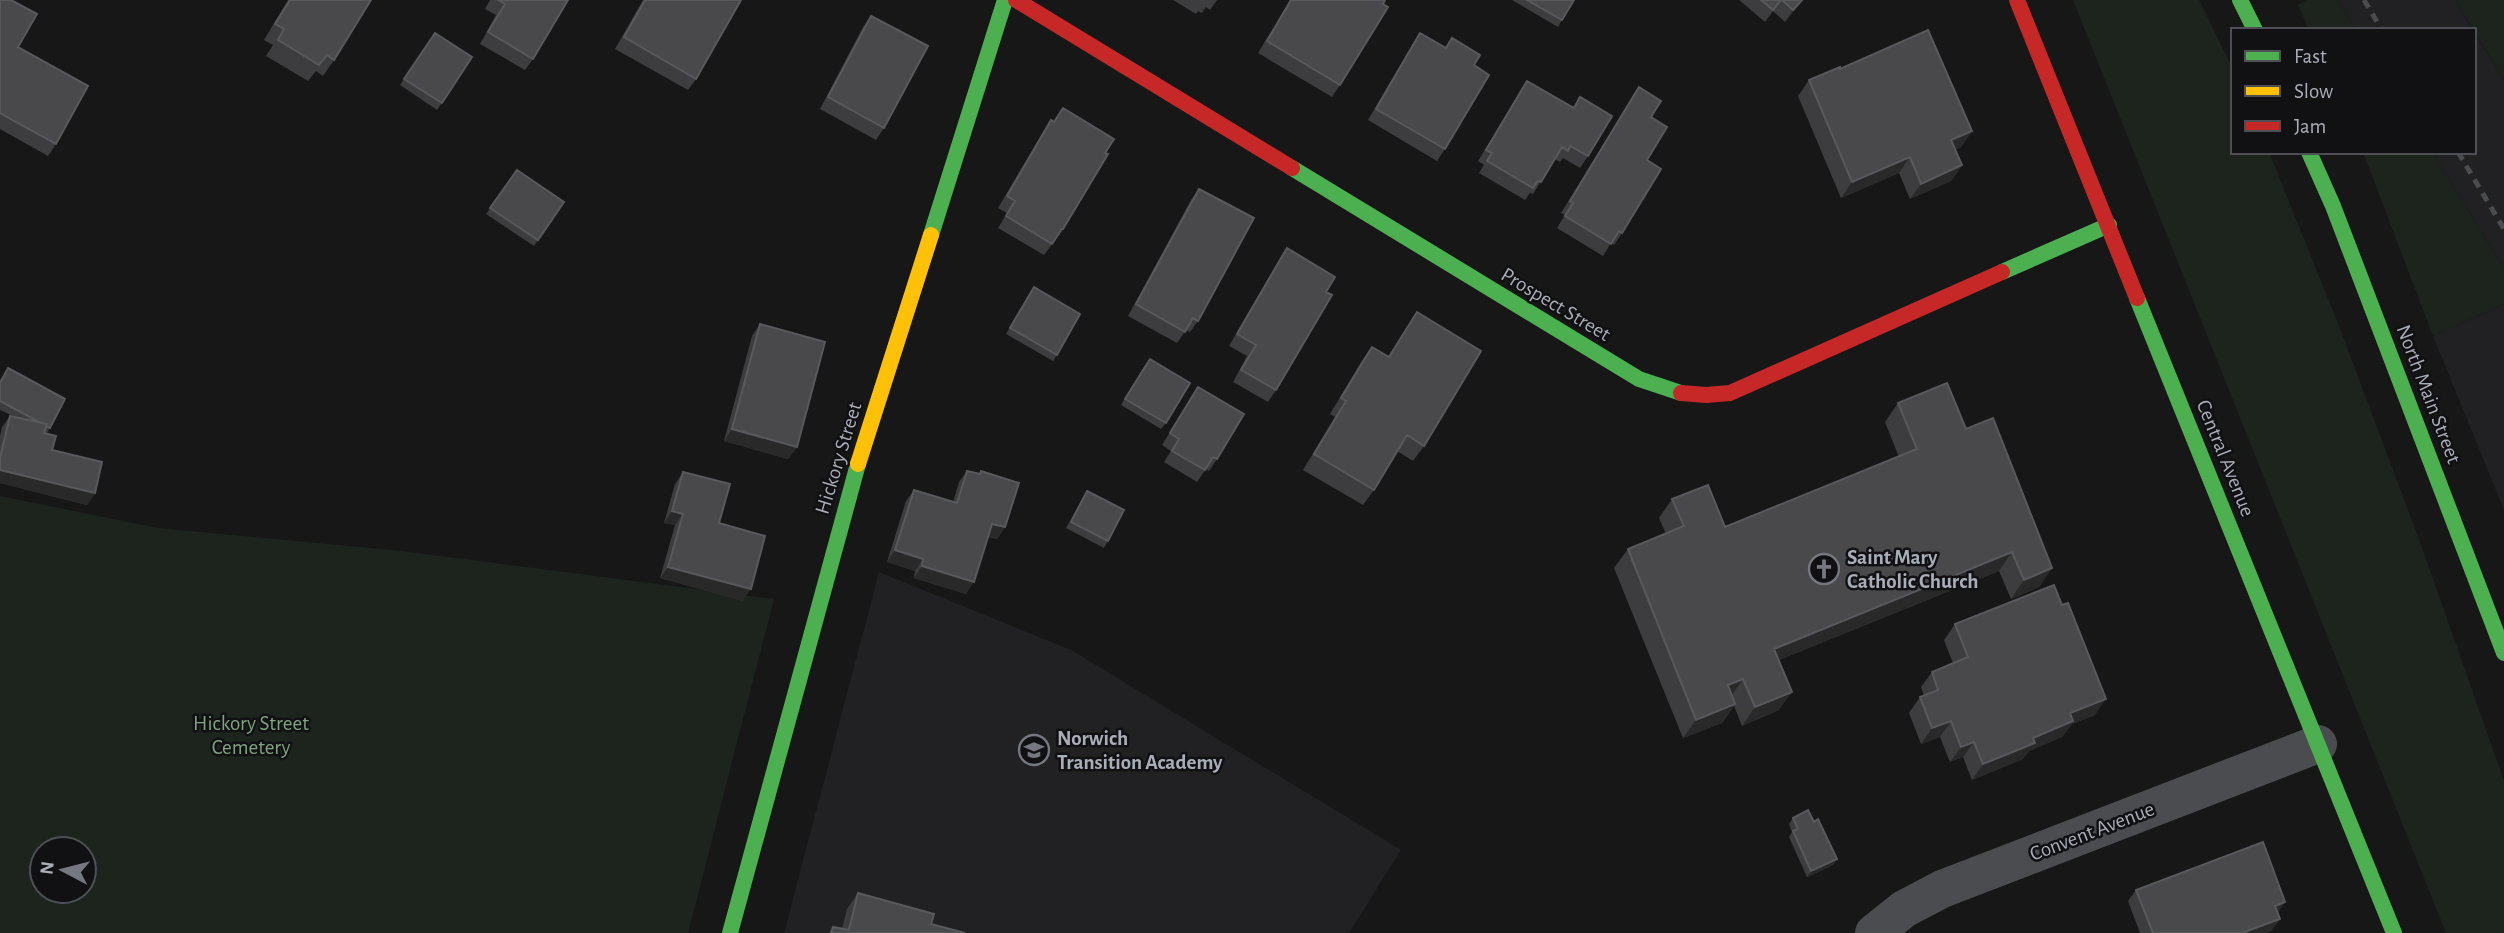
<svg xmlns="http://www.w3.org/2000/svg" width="2504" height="933" font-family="'Alegreya Sans',sans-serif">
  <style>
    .built { fill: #212123 }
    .green { fill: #1d241e; fill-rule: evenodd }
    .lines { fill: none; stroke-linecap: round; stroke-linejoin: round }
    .street { stroke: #4b4c50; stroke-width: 38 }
    .fast { stroke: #4caf50; stroke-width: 16 }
    .slow { stroke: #ffc107; stroke-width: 16 }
    .jam { stroke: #c62828; stroke-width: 16 }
    .rail { stroke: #4b4c4f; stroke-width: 5; stroke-dasharray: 9 7; stroke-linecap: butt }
    .wall { fill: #3d3d3f }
    .shaded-wall { fill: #29292a }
    .building { fill: #49494c; stroke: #58595d; stroke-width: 2 }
    .labels { text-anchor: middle; stroke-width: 5; stroke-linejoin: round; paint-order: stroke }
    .street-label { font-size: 21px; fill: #a8adb8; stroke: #111113 }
    .poi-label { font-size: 21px; font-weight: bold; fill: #a8adb8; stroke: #111113; text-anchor: start }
    .park-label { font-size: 21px; fill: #7fa381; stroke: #111113 }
  </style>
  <rect width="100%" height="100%" fill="#171717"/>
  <path class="built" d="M 2337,0 L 2455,0 L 2473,30 L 2356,30 Z
    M 2474,32 L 2504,80 L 2504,268 L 2432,152 L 2474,152 Z
    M 2504,304 L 2504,510 L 2433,336 Z
    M 879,572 L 1071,650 L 1401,850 L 1349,933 L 784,933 Z"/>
  <path class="green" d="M 2073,0 L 2199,0 L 2233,69 L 2233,152 L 2269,152 L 2339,326 L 2419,539 L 2504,781 L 2504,933 L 2446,933 Z
    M 2306,0 L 2337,0 L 2356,30 L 2309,30 L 2298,5 Z
    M 2455,0 L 2504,0 L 2504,80 Z
    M 2363,152 L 2432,152 L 2504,268 L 2504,304 L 2433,336 Z
    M 0,496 L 158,528 L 401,551 L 774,599 L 688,933 L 0,933 ZM 42,849 L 84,849 L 84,891 L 42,891 Z"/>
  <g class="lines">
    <path class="street" d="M 1874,933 L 1904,909 L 1942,889 L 2318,744"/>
    <path class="fast" d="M 2240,0 L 2255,30
      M 2309,152 L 2333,206 L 2504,653
      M 1292,168 L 1639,379 L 1681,393
      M 931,235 L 1005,0
      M 2002,272 L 2109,225
      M 2137,298 L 2394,933
      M 730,933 L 858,464"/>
    <path class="slow" d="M 858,464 L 931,235"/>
    <path class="jam" d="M 1016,0 L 1292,168
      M 2017,0 L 2137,298
      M 1681,393 L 1706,395 L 1730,393 L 2002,272"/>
    <path class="rail" d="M 2364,0 L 2382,30
      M 2458,152 L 2504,229"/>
  </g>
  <path class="wall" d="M 0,0 L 56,144 L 48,156 L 0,129 Z
    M 288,0 L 371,0 L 334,60 L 323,76 L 316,71 L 308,81 L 266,56 L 273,45 L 264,40 Z
    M 490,0 L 568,0 L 533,59 L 525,70 L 480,44 L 496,15 L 485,9 Z
    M 643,0 L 741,0 L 696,79 L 688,90 L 615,49 Z
    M 1173,0 L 1217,0 L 1210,10 L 1206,7 L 1202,13 L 1198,11 L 1196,14 Z
    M 1290,0 L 1385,0 L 1340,85 L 1332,97 L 1258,53 Z
    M 1512,0 L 1574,0 L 1558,27 Z
    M 1739,0 L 1803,0 L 1785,22 L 1773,11 L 1765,22 Z
    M 871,16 L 884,128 L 876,140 L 820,109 L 863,27 Z
    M 435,33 L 472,57 L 437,110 L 400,85 Z
    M 1420,33 L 1445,48 L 1452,38 L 1474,65 L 1445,149 L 1437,161 L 1368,120 L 1412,45 Z
    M 1840,69 L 1972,131 L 1961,147 L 1955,149 L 1962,165 L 1951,181 L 1910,199 L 1899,173 L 1841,198 L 1798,96 L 1809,80 Z
    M 1527,81 L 1573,108 L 1580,97 L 1588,156 L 1580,168 L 1563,158 L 1560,162 L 1555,159 L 1533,194 L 1530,193 L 1525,200 L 1479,173 L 1484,165 L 1478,161 L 1519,93 Z
    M 1639,87 L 1651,117 L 1647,160 L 1622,233 L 1614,245 L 1611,243 L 1603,256 L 1557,228 L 1565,215 L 1561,213 Z
    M 1063,108 L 1105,153 L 1063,229 L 1044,255 L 998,228 L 1007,213 L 998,208 L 1043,132 L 1051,120 L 1054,122 Z
    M 517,170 L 564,202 L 534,246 L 486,214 Z
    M 1199,189 L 1198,321 L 1190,332 L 1186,330 L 1177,343 L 1128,316 L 1191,200 Z
    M 1287,248 L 1326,292 L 1276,390 L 1268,402 L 1233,382 L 1247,356 L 1229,346 L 1279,260 Z
    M 1034,287 L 1057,355 L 1053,361 L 1006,334 Z
    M 1417,312 L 1424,446 L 1413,461 L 1397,451 L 1374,490 L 1363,505 L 1303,470 L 1335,417 L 1330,414 L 1361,362 L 1372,347 L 1388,357 Z
    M 760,324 L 797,447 L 788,459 L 724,441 L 752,336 Z
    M 1145,365 L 1166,423 L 1161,429 L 1121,405 Z
    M 8,368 L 50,428 L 46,434 L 52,450 L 95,493 L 87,505 L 0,483 L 0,436 L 2,427 L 10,416 L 13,416 L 0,410 L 0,380 Z
    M 1198,387 L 1217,459 L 1209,471 L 1206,469 L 1197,482 L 1164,462 L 1171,451 L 1162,445 Z
    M 1898,403 L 1966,429 L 2052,568 L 2039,587 L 2011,599 L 1999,571 L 1779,660 L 1779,710 L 1742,726 L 1734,706 L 1722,723 L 1683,738 L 1614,568 L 1628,549 L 1666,534 L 1659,518 L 1672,499 L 1725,527 L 1899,457 L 1885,422 Z
    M 967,471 L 979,474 L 981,471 L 1005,527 L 997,539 L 988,537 L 966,594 L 914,578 L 915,571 L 887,562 L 906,501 L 914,490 L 953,502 L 959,482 Z
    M 683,472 L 719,523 L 743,601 L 660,578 L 675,525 L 664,523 L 675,484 Z
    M 1087,491 L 1108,541 L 1104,548 L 1066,528 Z
    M 1955,624 L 2095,715 L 2072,724 L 2062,737 L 2029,751 L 2023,759 L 1972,780 L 1963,757 L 1950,762 L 1940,737 L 1921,744 L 1909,713 L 1920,697 L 1924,696 L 1921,687 L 1932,672 L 1953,663 L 1944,640 Z
    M 1793,818 L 1814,822 L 1837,859 L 1833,865 L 1807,877 L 1789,837 L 1792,832 L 1789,824 Z
    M 2136,890 L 2285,902 L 2277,913 L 2280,919 L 2271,931 L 2265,933 L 2140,933 L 2128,901 Z
    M 858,893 L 931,924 L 965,933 L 829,933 L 833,927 L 842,929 L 847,909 Z"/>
  <path class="shaded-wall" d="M 1802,0 L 1803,0 L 1785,22 L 1793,10 Z
    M 1972,131 L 1961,147 L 1940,156 L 1951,140 Z
    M 1910,157 L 1899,173 L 1841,198 L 1852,182 Z
    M 1962,165 L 1951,181 L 1910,199 L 1921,184 Z
    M 732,429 L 797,447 L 788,459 L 724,441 Z
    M 0,470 L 95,493 L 87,505 L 0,483 Z
    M 672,511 L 683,514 L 675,525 L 664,523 Z
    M 992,524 L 1005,527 L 997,539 L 984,535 Z
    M 895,550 L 923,559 L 915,571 L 887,562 Z
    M 2012,552 L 1999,571 L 1761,667 L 1774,649 Z
    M 922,566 L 974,582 L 966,594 L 914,578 Z
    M 668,567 L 751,589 L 743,601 L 660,578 Z
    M 2052,568 L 2039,587 L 2011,599 L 2024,580 Z
    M 1743,679 L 1730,698 L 1728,685 Z
    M 1792,692 L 1779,710 L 1742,726 L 1755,707 Z
    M 2106,699 L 2095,715 L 2072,724 L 2062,737 L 2029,751 L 2023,759 L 1972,780 L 1983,764 L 2033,738 L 2070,713 Z
    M 1735,704 L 1722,723 L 1683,738 L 1696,720 Z
    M 1951,721 L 1940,737 L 1921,744 L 1932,728 Z
    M 1974,742 L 1963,757 L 1950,762 L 1961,747 Z
    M 1837,859 L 1833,865 L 1807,877 L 1811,871 Z
    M 2285,902 L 2277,914 L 2275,906 Z
    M 2280,919 L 2271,931 L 2265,933 L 2242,933 Z"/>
  <path class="building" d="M 0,0 L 11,0 L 37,14 L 18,47 L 88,86 L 56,144 L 0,113 Z
    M 290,0 L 371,0 L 334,60 L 327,55 L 319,65 L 278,40 L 284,29 L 275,24 Z
    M 498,0 L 568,0 L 533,59 L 488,32 L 505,4 Z
    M 645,0 L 741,0 L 696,79 L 624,37 Z
    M 1291,0 L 1385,0 L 1383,4 L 1388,7 L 1340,85 L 1267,41 Z
    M 1527,0 L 1574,0 L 1562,20 Z
    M 1761,0 L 1781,0 L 1773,10 Z
    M 1782,0 L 1802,0 L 1793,10 Z
    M 871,16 L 928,46 L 884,128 L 828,97 Z
    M 1928,30 L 1972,131 L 1951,140 L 1962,165 L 1921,184 L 1910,157 L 1852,182 L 1809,80 L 1840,67 L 1840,69 Z
    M 435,33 L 472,57 L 442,103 L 404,79 Z
    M 1420,33 L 1446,48 L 1452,38 L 1480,55 L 1474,65 L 1489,75 L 1445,149 L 1376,109 Z
    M 1527,81 L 1574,108 L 1580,97 L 1612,116 L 1588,156 L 1570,146 L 1568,151 L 1562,147 L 1541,182 L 1538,181 L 1533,188 L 1487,161 L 1492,153 L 1486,150 Z
    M 1639,87 L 1661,101 L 1651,117 L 1667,127 L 1647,160 L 1661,169 L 1622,233 L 1619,231 L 1611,244 L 1565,216 L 1573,203 L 1570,201 Z
    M 1063,108 L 1114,139 L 1105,153 L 1108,154 L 1063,229 L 1062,229 L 1052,244 L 1006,216 L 1015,201 L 1007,196 L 1051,120 L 1054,122 Z
    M 517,170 L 564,202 L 538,240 L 490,208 Z
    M 1199,189 L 1254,218 L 1198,321 L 1193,318 L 1185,332 L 1136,304 Z
    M 1287,248 L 1335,277 L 1326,292 L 1332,295 L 1276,390 L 1241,370 L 1256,345 L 1237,334 Z
    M 1034,287 L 1080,314 L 1057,355 L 1010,328 Z
    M 1417,312 L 1481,351 L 1424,446 L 1407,435 L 1374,490 L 1314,454 L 1346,401 L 1341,398 L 1372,347 L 1389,357 Z
    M 760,324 L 825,342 L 797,447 L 732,429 Z
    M 1150,359 L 1190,383 L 1166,423 L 1125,399 Z
    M 8,368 L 65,399 L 50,428 L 46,426 L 47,424 L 41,423 L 0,401 L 0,383 Z
    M 1947,383 L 1966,429 L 1993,418 L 2052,568 L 2024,580 L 2012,552 L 1774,649 L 1792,692 L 1755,707 L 1743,679 L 1728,685 L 1735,704 L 1696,720 L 1628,549 L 1684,526 L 1672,499 L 1708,485 L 1725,527 L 1917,449 L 1898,403 Z
    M 1198,387 L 1244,414 L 1217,459 L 1213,457 L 1205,470 L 1172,451 L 1179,439 L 1170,433 Z
    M 10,416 L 47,424 L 44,433 L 56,436 L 52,450 L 102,462 L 95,493 L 0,470 L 0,458 Z
    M 967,471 L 980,474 L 981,471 L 1019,483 L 1005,527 L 992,524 L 974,582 L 922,566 L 923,559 L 895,550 L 914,490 L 957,503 Z
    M 683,472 L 730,484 L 719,523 L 765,536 L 751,589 L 668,567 L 683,514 L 672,511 Z
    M 1087,491 L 1124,510 L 1108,541 L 1071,522 Z
    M 2054,585 L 2062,605 L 2068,603 L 2106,699 L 2070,713 L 2073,721 L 2033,738 L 2035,743 L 1983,764 L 1974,742 L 1961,747 L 1951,721 L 1932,728 L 1920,697 L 1938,690 L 1932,672 L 1968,657 L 1955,624 Z
    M 1808,810 L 1814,822 L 1818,819 L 1837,859 L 1811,871 L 1793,831 L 1798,829 L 1793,818 Z
    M 2263,842 L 2285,902 L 2275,906 L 2280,919 L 2242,933 L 2153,933 L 2136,890 Z
    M 858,893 L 934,914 L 931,924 L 965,933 L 831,933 L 833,927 L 849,930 Z"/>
  <defs>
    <g id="church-ring" transform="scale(1.575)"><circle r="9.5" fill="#111113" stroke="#757880" stroke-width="1.5"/><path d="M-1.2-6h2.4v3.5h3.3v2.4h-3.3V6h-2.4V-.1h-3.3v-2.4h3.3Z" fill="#757880"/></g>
    <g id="school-ring" transform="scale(1.575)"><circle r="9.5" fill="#111113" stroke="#757880" stroke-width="1.5"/><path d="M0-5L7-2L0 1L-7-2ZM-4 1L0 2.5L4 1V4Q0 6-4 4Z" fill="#757880"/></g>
  </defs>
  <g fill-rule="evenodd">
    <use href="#church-ring" x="1824" y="569"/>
    <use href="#school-ring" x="1034" y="750"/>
  </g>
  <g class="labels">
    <g class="street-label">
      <text transform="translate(1556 304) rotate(31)" y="7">Prospect Street</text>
      <text transform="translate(2429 394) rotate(69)" y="7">North Main Street</text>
      <text transform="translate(838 458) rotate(-73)" y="7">Hickory Street</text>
      <text transform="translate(2226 458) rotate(68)" y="7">Central Avenue</text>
      <text transform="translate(2092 831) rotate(-21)" y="7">Convent Avenue</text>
    </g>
    <g class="poi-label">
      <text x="1847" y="564">Saint Mary<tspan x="1847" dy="24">Catholic Church</tspan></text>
      <text x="1057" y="745">Norwich<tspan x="1057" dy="24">Transition Academy</tspan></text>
    </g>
    <g class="park-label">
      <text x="251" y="730">Hickory Street<tspan x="251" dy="24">Cemetery</tspan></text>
    </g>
  </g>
  <rect x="2231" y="28" width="245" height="126" fill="#111113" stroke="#4d4f55" stroke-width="2"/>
  <rect x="2245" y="51" width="35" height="10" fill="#4caf50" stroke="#4d4f55" stroke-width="2"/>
  <text x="2294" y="63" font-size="21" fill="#a8adb8">Fast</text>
  <rect x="2245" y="86" width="35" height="10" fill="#ffc107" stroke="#4d4f55" stroke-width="2"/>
  <text x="2294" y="98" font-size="21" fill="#a8adb8">Slow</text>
  <rect x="2245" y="121" width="35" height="10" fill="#c62828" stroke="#4d4f55" stroke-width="2"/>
  <text x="2294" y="133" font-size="21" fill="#a8adb8">Jam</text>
  <g transform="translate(63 870) rotate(277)"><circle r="33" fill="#111113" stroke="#4d4f55" stroke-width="2"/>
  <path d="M0-5L12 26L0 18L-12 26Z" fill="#757880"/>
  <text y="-10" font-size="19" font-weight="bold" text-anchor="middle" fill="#a8adb8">N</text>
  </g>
</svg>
